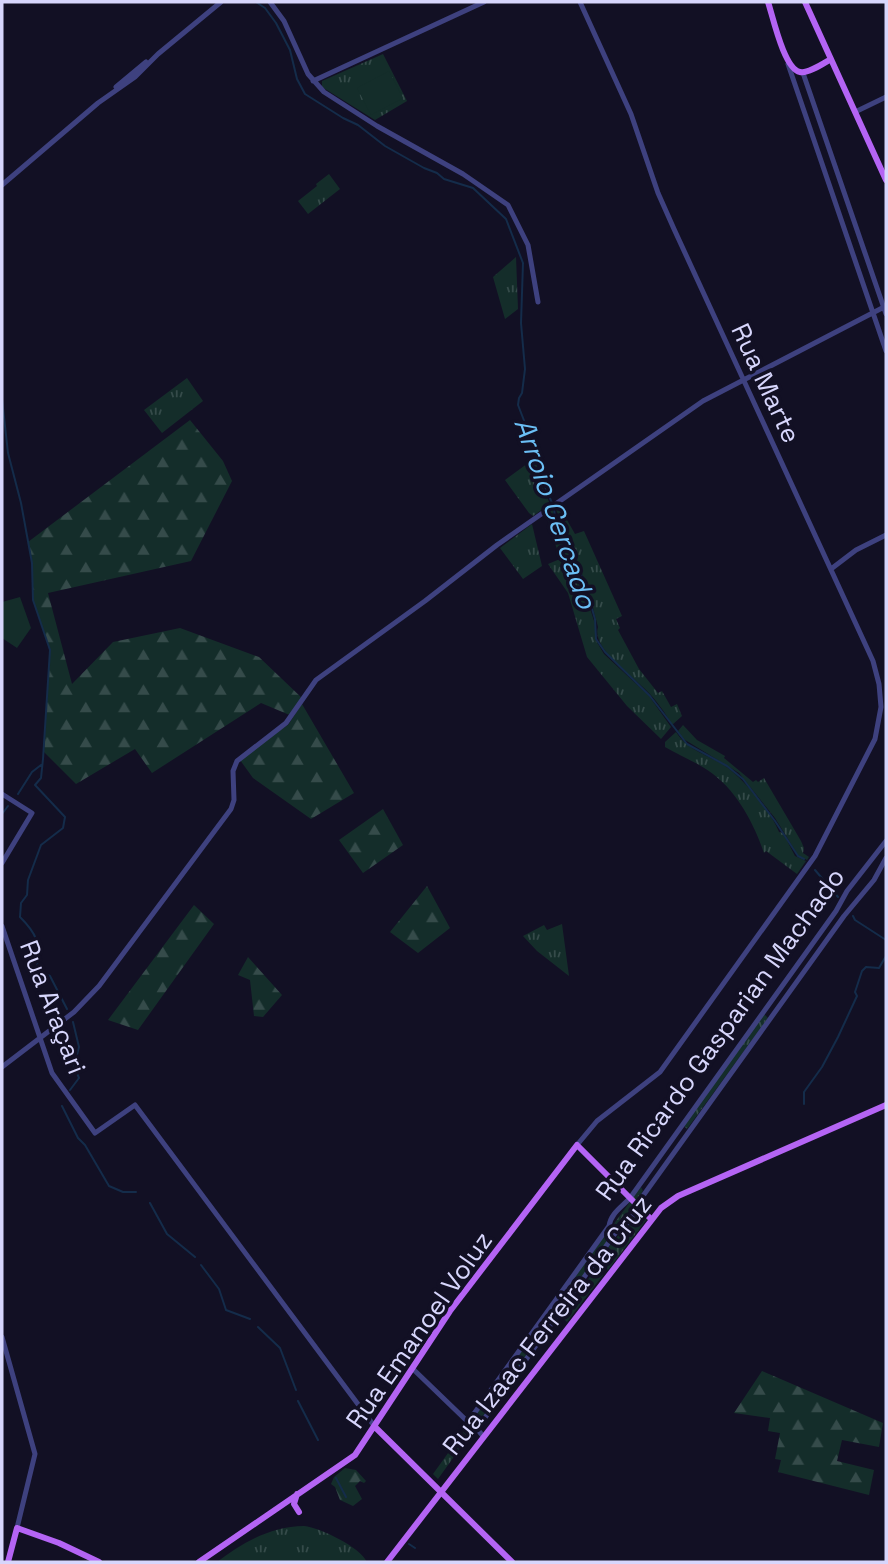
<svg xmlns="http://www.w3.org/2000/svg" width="888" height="1564" font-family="'Space Grotesk',sans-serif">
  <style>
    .grass { fill: url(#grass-tufts) }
    .forest { fill: url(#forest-firs) }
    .garden { fill: #142d2a }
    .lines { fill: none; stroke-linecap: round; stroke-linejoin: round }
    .stream { stroke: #142c4a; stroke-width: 2 }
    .minor { stroke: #3e417f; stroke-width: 5 }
    .major { stroke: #b464f4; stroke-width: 6 }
    .labels { text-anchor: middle; stroke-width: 7; stroke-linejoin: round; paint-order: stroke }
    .street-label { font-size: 26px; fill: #d7d6fc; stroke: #121024 }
    .water-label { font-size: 28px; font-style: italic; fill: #6bbff5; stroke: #121024 }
  </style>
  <defs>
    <pattern id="grass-tufts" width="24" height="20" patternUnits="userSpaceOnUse" patternTransform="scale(1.75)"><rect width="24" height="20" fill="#142d2a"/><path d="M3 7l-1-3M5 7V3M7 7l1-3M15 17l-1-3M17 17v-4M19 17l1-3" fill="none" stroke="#354b4a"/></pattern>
    <pattern id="forest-firs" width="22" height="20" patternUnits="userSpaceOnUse" patternTransform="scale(1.75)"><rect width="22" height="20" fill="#142d2a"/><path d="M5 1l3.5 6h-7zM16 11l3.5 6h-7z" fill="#354b4a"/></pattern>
  </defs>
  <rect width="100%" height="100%" fill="#121024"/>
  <path class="grass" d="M 383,54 L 407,101 L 375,120 L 322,87 L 322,81 Z
    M 329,174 L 340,189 L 308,214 L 298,201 L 317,186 L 316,184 Z
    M 516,257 L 518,309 L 505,319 L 493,277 Z
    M 187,378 L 203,401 L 162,433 L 144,410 Z
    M 535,458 L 542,486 L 550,504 L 533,516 L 529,513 L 505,480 Z
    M 559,506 L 575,534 L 584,531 L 622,616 L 616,619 L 620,628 L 618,630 L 639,669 L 658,693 L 662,691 L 671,707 L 677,704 L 682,716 L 672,725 C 665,712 656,700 646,690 C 633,676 591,648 598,627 L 587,585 L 570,548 L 572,544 L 568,543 L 564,528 L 556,517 L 558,514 L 555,508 Z
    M 553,509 L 554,519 L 564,534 L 570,555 L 585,587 L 585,593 L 595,624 L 595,639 L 604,654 L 649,696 L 671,727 L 661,739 L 627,706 L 587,657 L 568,593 L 548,564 L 560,559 L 546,514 Z
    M 532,524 L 542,566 L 523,579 L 500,548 Z
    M 683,725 L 697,740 L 725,756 L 724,758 L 753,782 L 756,780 L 758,782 L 764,778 L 801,841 L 804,848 L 803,853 L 809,857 L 807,860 L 798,855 L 775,818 L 739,773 L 682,738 L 678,731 Z
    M 676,732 C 687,750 708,755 725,766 C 742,777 772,813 779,832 L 783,833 L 795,856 L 806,861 L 797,874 L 766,851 L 764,853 C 754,824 738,793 713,774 C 699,763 680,756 665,747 L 665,742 Z
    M 562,924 L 569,976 L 537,951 L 523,936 L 544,925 L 547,930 Z
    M 764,1014 L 768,1018 L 687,1129 L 684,1126 Z
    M 641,1187 L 643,1191 L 567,1299 L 566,1295 L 562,1294 Z
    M 639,1210 L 647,1219 L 608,1270 L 598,1260 Z
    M 596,1268 L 603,1275 L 567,1322 L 562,1317 Z
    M 527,1343 L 527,1347 L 531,1349 L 438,1479 L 433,1474 Z
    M 304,1526 C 321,1528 360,1547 367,1562 L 217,1562 C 242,1543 271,1526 304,1526 Z"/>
  <path class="forest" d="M 190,420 L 223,461 L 232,481 L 191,561 L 48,593 L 72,684 L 113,642 L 180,628 L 259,657 L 303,699 L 292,716 L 261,703 L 152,773 L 135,749 L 76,784 L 44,752 L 50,650 L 33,600 L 32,563 L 28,542 Z
    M 302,704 L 354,793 L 311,819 L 253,778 L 240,760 L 264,741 L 288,725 Z
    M 383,809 L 403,845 L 363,873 L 339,840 Z
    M 427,886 L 450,928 L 418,953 L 390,932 Z
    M 194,905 L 214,924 L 138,1030 L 108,1020 Z
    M 248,957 L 282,995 L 263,1017 L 254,1016 L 250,980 L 238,975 Z
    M 762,1371 L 883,1423 L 879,1447 L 842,1440 L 837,1461 L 874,1470 L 869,1495 L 778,1472 L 781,1460 L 775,1459 L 780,1433 L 768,1431 L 770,1418 L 734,1413 Z
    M 345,1468 L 356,1470 L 366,1481 L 364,1483 L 360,1481 L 355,1486 L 362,1499 L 353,1506 L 340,1500 L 335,1487 L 331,1484 L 334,1477 Z"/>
  <path class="garden" d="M 389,71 L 403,98 L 371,115 L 357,88 Z
    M 20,597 L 31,628 L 17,648 L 2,638 L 2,602 Z"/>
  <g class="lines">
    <path class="stream" d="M 256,2 L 265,8 L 276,23 L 290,50 L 297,79 L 305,94 L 343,118 L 358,125 L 385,146 L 424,168 L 437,173 L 444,179 L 473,188 L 506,219 L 523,263 L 521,323 L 525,369 L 522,393 L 519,398 L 518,405 L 537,454 L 544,484 L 552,503
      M 2,399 L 8,453 L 21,503 L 32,563 L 33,600 L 50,650 L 43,759 L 41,778 L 35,785 L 65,817 L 63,828 L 41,845 L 28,880 L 27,895 L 21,903 L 20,917 C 36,933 41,943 37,966 L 43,973 L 50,976 L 67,1009
      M 554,508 L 555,518 L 561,526 L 571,555 L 584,581 L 595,619 L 596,639 L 605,652 L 650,696 L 687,744 L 727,766 L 743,779 L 775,821 L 798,856 L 804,859
      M 18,794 L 32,772 L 41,765
      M 2,814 L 8,806
      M 815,870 L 838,897
      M 853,916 L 855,920 L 886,940
      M 70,1090 L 79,1078 L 74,1066 L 79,1047 L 73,1022
      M 804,1104 L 804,1092 L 822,1067 L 838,1037 L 857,996 L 855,992 L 862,971 L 866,967 L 879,968 L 886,956
      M 62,1106 L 78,1138 L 85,1145 L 109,1186 L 123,1192 L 136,1192
      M 150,1203 L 167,1234 L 195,1257
      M 201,1265 L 219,1289 L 226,1310 L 250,1319
      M 258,1327 L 280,1348 L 296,1390
      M 298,1401 L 318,1440
      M 336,1478 L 346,1497
      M 409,1544 L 415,1548"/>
    <path class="minor" d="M 270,2 L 284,21 L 308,74 L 324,92 L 377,126 L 463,174 L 508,205 L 528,245 L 538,302
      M 788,64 L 886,351
      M 803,73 L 886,314
      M 313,81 L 484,2
      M 116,87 L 146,62
      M 855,112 L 886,97
      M 2,185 L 98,103 L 135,77 L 158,54 L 221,2
      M 831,569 L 856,550 L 886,535
      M 2,794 L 32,813 L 2,863
      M 2,926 L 52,1073 L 95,1133 L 135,1105 L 375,1427
      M 2,1067 L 74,1012 L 99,986 L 231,809 L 234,800 L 233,771 L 237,761 L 286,723 L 316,680 L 425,601 L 497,545 L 703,401 L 886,306
      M 577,1145 L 597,1121 L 660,1072 L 815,856 L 875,739 L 881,707 L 879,684 L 873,661 L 674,229 L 658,193 L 631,114 L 580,2
      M 2,1337 L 35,1454 L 17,1528
      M 413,1369 L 468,1422 L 609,1226 C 611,1213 622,1207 630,1198 L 836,911 L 847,891 L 886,841
      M 483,1436 L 477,1429 L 616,1232 C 626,1227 634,1218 635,1207 L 844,916 L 874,880 L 886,858"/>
    <path class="major" d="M 768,2 C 773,17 784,69 800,72 C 808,74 824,63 831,59
      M 805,2 L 886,180
      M 375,1427 L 512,1562
      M 297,1494 L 294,1504 L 299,1512
      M 8,1562 L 17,1528 L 59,1543 L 99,1562
      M 199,1562 L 355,1455 L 450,1311 L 577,1145 L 651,1219
      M 387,1562 L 661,1208 L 678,1196 L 886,1105"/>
  </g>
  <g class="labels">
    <g class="street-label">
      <text transform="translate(766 383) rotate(65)" y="9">Rua Marte</text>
      <text transform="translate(53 1007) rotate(69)" y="9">Rua Araçari</text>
      <text transform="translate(720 1034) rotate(-54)" y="9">Rua Ricardo Gasparian Machado</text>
      <text transform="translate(547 1325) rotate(-52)" y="9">Rua Izaac Ferreira da Cruz</text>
      <text transform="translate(419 1330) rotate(-55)" y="9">Rua Emanoel Voluz</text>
    </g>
    <g class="water-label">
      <text transform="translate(556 513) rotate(71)" y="10">Arroio Cercado</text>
    </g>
  </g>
  <rect width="888" height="1564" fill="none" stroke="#d7d6fc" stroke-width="7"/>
</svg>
